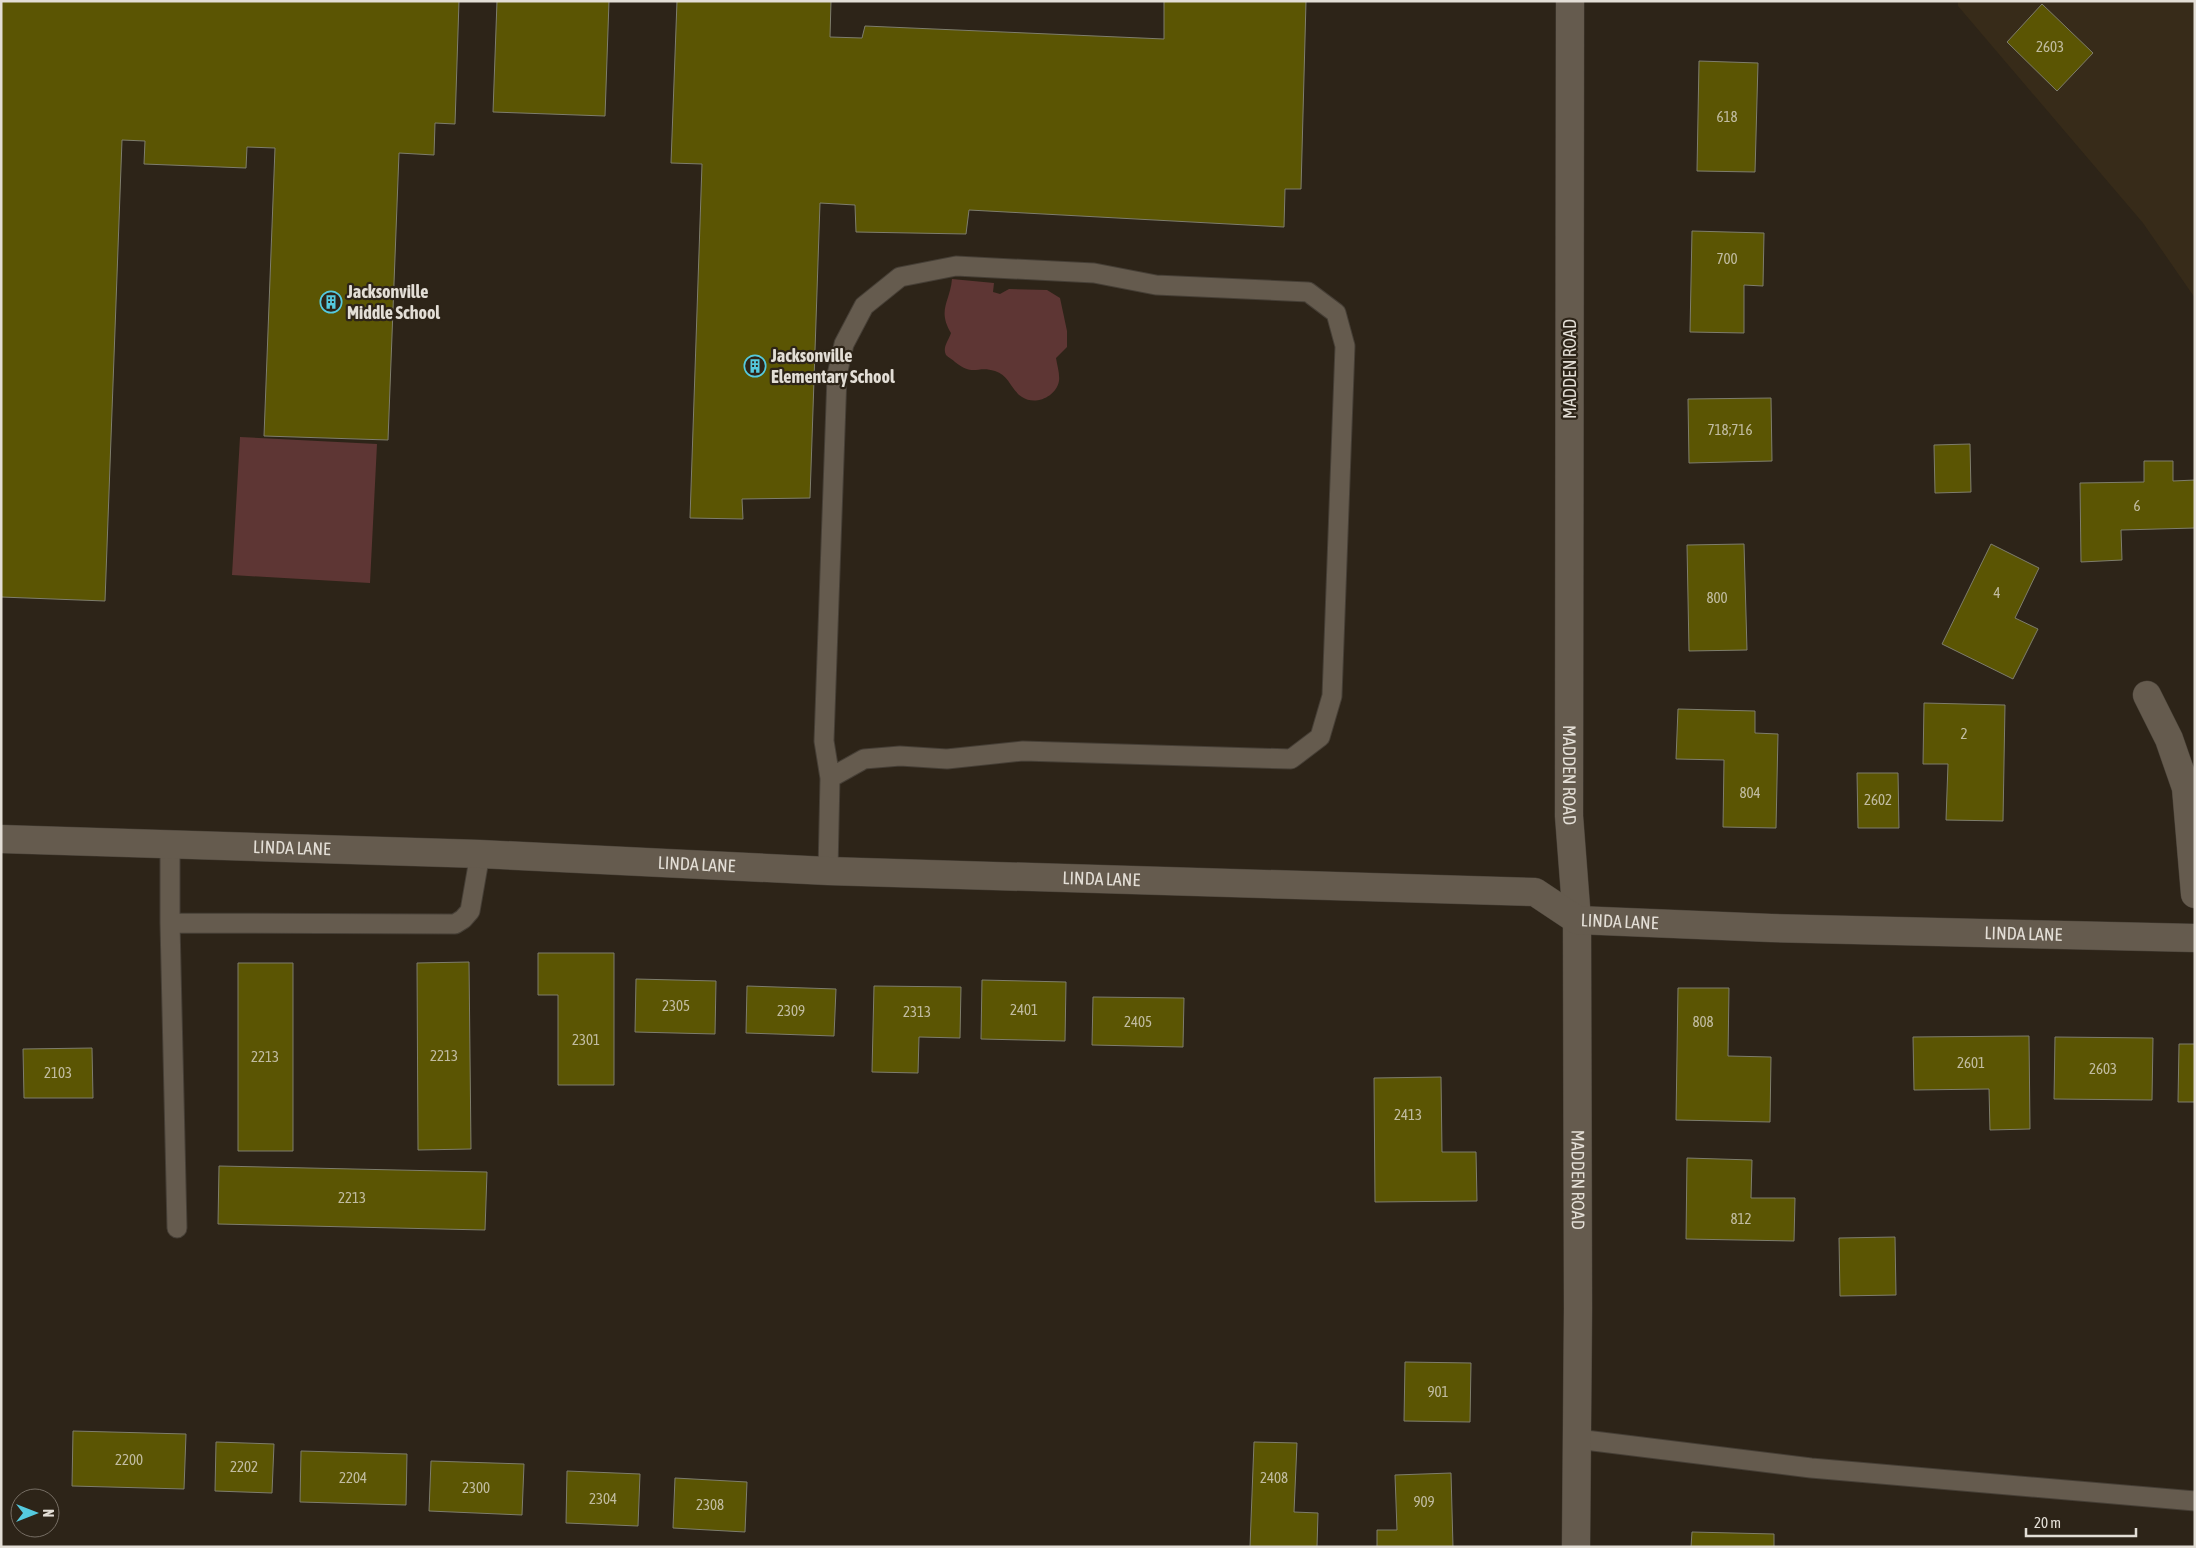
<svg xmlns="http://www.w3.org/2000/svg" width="2196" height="1548" font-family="'Asap Condensed',sans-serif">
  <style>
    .built { fill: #372b19 }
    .green { fill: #5e3634 }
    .building { fill: #5b5503; stroke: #7e7d6d }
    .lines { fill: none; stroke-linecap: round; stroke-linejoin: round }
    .lane-casing { stroke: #463f36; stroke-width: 21 }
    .street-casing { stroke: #463f36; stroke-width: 29 }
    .secondary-casing { stroke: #463f36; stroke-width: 29 }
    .lane { stroke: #655b4e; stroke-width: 19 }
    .street { stroke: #655b4e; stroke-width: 28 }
    .secondary { stroke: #655b4e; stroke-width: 28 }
    .labels { text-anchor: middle; stroke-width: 4.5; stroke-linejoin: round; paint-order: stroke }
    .number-label { font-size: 15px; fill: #c1bca1 }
    .poi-label { font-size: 18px; font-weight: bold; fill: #e3ded6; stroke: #2d2418; text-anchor: start }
    .street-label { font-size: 18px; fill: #e3ded6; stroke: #2d2418 }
  </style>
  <rect width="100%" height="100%" fill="#2d2418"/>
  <path class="built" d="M 1958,1 L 2195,1 L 2195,298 L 2143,223 L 1958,6 Z"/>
  <path class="green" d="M 952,279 L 994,283 L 993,292 L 1000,294 L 1009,289 L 1047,290 L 1060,298 L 1067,331 L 1067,347 L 1056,358 C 1057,365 1060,374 1059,381 C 1056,397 1035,406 1022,397 C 1011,390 1009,375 995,371 C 977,365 974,377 955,362 C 953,360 948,357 946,355 C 942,347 949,340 951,333 C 937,310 950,302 952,279 Z
    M 240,437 L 377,444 L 370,583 L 232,575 Z"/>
  <path class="building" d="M 1,1 L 459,1 L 455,124 L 435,123 L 434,155 L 399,153 L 388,440 L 264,436 L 275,148 L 247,147 L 246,168 L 144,164 L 145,141 L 122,140 L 105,601 L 1,597 Z
    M 497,1 L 609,1 L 605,116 L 493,112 Z
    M 677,1 L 831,1 L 830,37 L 862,38 L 865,26 L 1164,39 L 1164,1 L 1306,1 L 1301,189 L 1285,189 L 1284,227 L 969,210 L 966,234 L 856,232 L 855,205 L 820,203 L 810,498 L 742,499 L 743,519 L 690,518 L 702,164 L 671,163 Z
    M 2042,4 L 2093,53 L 2057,91 L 2007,42 Z
    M 1699,61 L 1758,63 L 1755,172 L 1697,171 Z
    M 1692,231 L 1764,233 L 1763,286 L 1744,285 L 1744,333 L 1690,332 Z
    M 1771,398 L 1772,461 L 1689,463 L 1688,399 Z
    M 1970,444 L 1971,492 L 1935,493 L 1934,445 Z
    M 2144,461 L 2173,461 L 2173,481 L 2195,480 L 2195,528 L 2121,530 L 2122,560 L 2081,562 L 2080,483 L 2144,482 Z
    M 1744,544 L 1747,650 L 1689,651 L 1687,545 Z
    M 1991,544 L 2039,568 L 2015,618 L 2038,629 L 2013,679 L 1942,644 Z
    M 1924,703 L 2005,705 L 2003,821 L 1946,820 L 1948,764 L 1923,764 Z
    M 1678,709 L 1755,711 L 1755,733 L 1778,734 L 1776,828 L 1723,827 L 1724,760 L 1676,759 Z
    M 1857,773 L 1898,773 L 1899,828 L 1858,828 Z
    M 538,953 L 614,953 L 614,1085 L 558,1085 L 558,995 L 538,995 Z
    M 469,962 L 471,1149 L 418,1150 L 417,963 Z
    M 238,963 L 293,963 L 293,1151 L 238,1151 Z
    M 636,979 L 716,981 L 715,1034 L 635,1032 Z
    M 982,980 L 1066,982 L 1065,1041 L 981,1039 Z
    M 747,986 L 836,989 L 834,1036 L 746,1033 Z
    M 874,986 L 961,987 L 960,1038 L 919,1037 L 918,1073 L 872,1072 Z
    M 1678,988 L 1729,988 L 1728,1056 L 1771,1057 L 1770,1122 L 1676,1120 Z
    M 1093,997 L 1184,998 L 1183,1047 L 1092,1045 Z
    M 2029,1036 L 2030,1129 L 1990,1130 L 1989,1089 L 1914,1090 L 1913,1037 Z
    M 2055,1037 L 2153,1038 L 2152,1100 L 2054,1099 Z
    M 2179,1044 L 2195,1044 L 2195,1102 L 2178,1102 Z
    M 92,1048 L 93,1098 L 24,1098 L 23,1049 Z
    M 1441,1077 L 1442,1152 L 1476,1152 L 1477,1201 L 1375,1202 L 1374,1078 Z
    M 1687,1158 L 1752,1160 L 1751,1198 L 1795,1198 L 1794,1241 L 1686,1239 Z
    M 219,1166 L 487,1172 L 485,1230 L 218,1224 Z
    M 1895,1237 L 1896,1295 L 1840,1296 L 1839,1238 Z
    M 1405,1362 L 1471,1363 L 1470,1422 L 1404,1421 Z
    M 73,1431 L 186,1434 L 184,1489 L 72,1486 Z
    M 216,1442 L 274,1444 L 272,1493 L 215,1491 Z
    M 1254,1442 L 1297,1443 L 1294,1512 L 1318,1513 L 1317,1547 L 1250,1547 Z
    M 301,1451 L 407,1454 L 406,1505 L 300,1502 Z
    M 431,1461 L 524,1464 L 522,1515 L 429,1511 Z
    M 567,1471 L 640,1474 L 638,1526 L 566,1523 Z
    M 1451,1473 L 1453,1547 L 1377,1547 L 1377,1530 L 1397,1530 L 1395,1475 Z
    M 675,1478 L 747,1482 L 745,1532 L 673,1528 Z
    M 1692,1532 L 1774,1534 L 1774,1547 L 1691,1547 Z"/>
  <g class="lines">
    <g class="lane-casing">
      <path id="lane" d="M 170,845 L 170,923 L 455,924 L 463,919 L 470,911 L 480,854
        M 828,871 L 830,778 L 824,741 L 837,375 L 844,344 L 864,306 L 900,277 L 956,266 L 1094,273 L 1156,285 L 1308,292 L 1336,313 L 1345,346 L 1332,696 L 1320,737 L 1291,759 L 1023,751 L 947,759 L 900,756 L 864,759 L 830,778
        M 170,923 L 177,1228
        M 1577,1439 L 1811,1468 L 2195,1501"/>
    </g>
    <g class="street-casing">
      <path id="street" d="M 2147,695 L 2169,739 L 2186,788 L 2195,894"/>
    </g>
    <g class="secondary-casing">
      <g id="secondary">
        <path id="s1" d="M 1570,1 L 1569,816 L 1577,920 L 1578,1308 L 1576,1547"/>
        <path id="s2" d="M 1,839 L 480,854 L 828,871 L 1535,892 L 1577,920 L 1771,928 L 2195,938"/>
      </g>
    </g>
    <use href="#lane" class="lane"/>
    <use href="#street" class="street"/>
    <use href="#secondary" class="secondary"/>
  </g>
  <defs>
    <g id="building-ring" transform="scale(1.125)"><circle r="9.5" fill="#2d2418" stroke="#55cadf" stroke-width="1.5"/><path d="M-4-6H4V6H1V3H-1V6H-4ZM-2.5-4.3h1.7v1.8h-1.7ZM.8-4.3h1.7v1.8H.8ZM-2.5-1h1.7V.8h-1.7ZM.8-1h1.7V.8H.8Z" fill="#55cadf"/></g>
  </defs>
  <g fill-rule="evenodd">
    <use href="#building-ring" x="331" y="302"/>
    <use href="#building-ring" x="755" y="366"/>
  </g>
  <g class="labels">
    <g class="number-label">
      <text x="2050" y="52">2603</text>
      <text x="1727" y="122">618</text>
      <text x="1727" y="264">700</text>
      <text x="1730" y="435">718;716</text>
      <text x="2137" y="511">6</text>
      <text x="1997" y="598">4</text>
      <text x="1717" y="603">800</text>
      <text x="1964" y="739">2</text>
      <text x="1750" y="798">804</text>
      <text x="1878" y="805">2602</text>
      <text x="676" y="1011">2305</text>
      <text x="1024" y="1015">2401</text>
      <text x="791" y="1016">2309</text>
      <text x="917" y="1017">2313</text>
      <text x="1138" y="1027">2405</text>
      <text x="1703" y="1027">808</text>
      <text x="586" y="1045">2301</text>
      <text x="444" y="1061">2213</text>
      <text x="265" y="1062">2213</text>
      <text x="1971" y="1068">2601</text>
      <text x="2103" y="1074">2603</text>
      <text x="58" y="1078">2103</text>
      <text x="1408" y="1120">2413</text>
      <text x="352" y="1203">2213</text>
      <text x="1741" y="1224">812</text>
      <text x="1438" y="1397">901</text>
      <text x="129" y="1465">2200</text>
      <text x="244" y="1472">2202</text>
      <text x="353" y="1483">2204</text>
      <text x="1274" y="1483">2408</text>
      <text x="476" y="1493">2300</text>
      <text x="603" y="1504">2304</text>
      <text x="1424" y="1507">909</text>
      <text x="710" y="1510">2308</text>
    </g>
    <g class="poi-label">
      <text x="347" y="298">Jacksonville<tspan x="347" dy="21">Middle School</tspan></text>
      <text x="771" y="362">Jacksonville<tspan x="771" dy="21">Elementary School</tspan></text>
    </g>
    <g class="street-label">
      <text transform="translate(1570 369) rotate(-90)" y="6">MADDEN ROAD</text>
      <text dy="6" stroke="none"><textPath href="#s1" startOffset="774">MADDEN ROAD</textPath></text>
      <text dy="6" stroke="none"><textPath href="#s2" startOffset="291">LINDA LANE</textPath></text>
      <text dy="6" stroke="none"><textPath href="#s2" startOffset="696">LINDA LANE</textPath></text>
      <text dy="6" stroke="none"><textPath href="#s2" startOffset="1101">LINDA LANE</textPath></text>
      <text dy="6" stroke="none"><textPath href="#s2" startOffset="1628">LINDA LANE</textPath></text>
      <text dy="6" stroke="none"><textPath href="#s2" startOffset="2032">LINDA LANE</textPath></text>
      <text dy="6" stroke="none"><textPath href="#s1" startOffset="1179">MADDEN ROAD</textPath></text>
    </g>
  </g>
  <rect width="2196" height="1548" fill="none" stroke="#e3ded6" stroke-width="5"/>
  <g transform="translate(35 1513) rotate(90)"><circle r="24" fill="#2d2418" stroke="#766e64"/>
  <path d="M0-4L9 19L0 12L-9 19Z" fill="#55cadf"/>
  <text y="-8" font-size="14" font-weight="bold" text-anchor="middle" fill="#e3ded6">N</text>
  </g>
  <path d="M2026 1528v8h110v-8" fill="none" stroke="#e3ded6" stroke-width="2.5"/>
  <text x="2034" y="1528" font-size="15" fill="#e3ded6" stroke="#2d2418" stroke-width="4" paint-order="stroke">20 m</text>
</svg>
